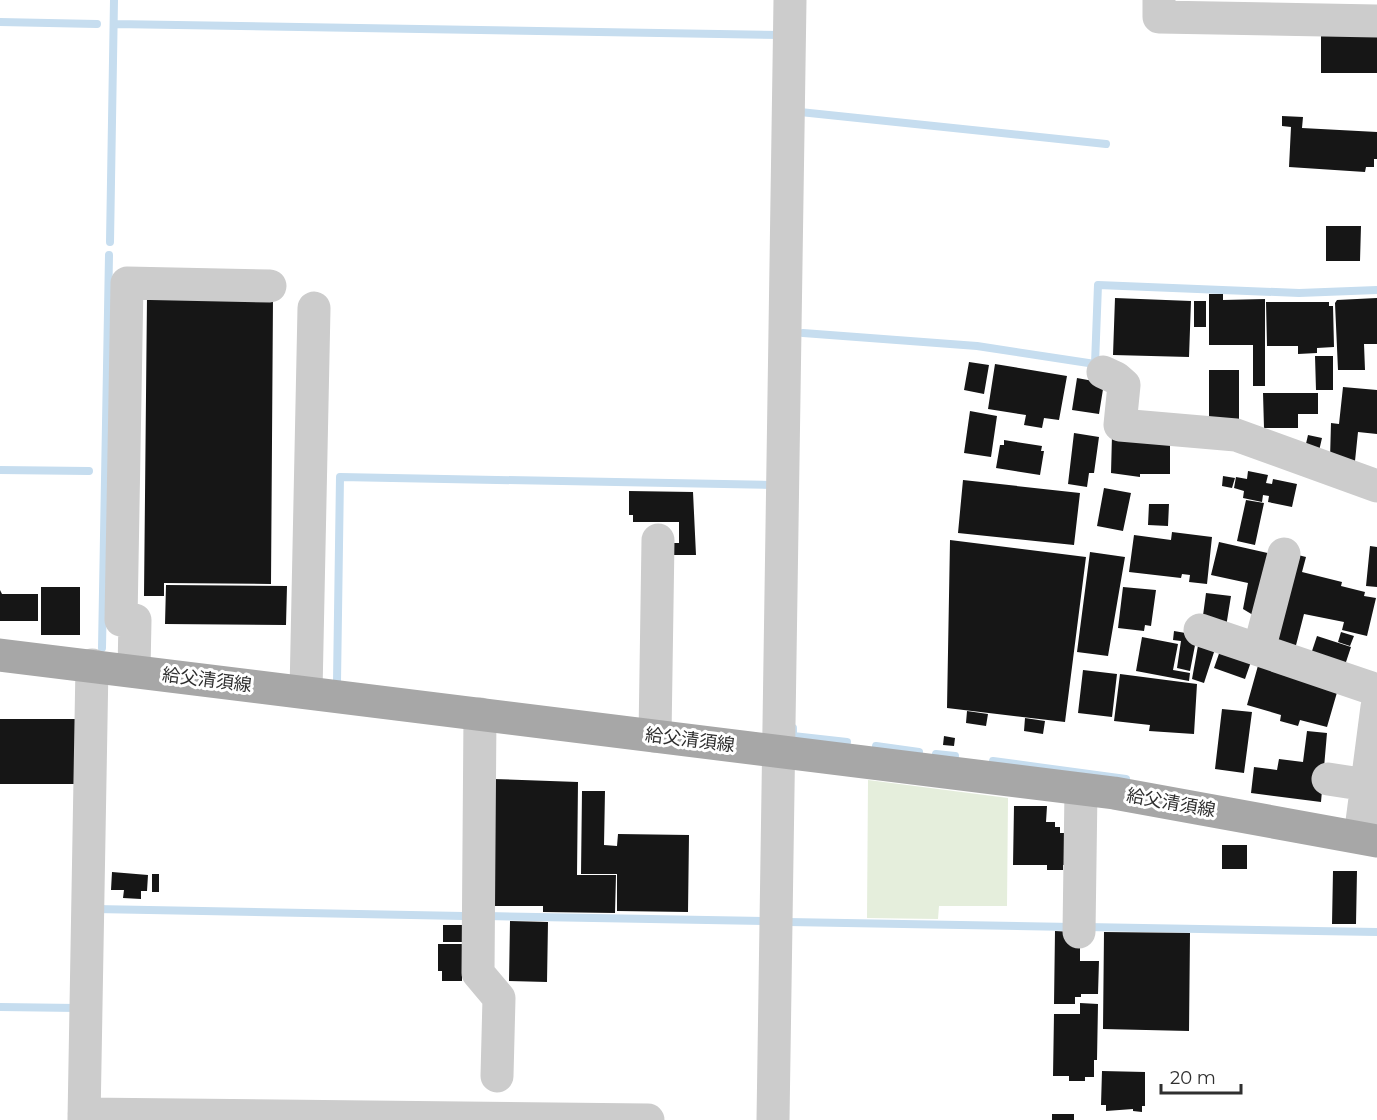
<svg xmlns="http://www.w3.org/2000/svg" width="1377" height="1120" font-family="Montserrat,'Noto Sans JP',sans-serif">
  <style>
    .green { fill: #e5eedc }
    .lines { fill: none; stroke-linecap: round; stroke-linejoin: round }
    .stream { stroke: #c6ddef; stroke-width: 8 }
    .building { fill: #161616 }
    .minor { stroke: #ccc; stroke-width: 33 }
    .major { stroke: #a7a7a7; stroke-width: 33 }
    .labels { text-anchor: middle; stroke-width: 6; stroke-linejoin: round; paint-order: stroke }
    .street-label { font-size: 18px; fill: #2f2f2f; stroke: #fff }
  </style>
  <rect width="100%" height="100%" fill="#fff"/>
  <path class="green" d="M 868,780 L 1008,798 L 1007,906 L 939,906 L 938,919 L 867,918 Z"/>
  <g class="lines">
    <path class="stream" d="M 0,22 L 97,24
      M 114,24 L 781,35
      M 800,112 L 1106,144
      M 110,242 L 114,0
      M 803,333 L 977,346 L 1095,364 L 1098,285 L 1299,293 L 1377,290
      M 0,470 L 89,471
      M 102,648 L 109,255
      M 337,682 L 340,477 L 773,485
      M 793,728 L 793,736 L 847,742
      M 876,746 L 919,752
      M 936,754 L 955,756
      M 993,761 L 1126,779
      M 95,909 L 463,916
      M 487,916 L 764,921
      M 788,922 L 1072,927
      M 1086,927 L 1377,932
      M 0,1007 L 77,1008"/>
  </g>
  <path class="building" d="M 1321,27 L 1377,28 L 1377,73 L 1321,73 Z
    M 1282,116 L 1303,117 L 1302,128 L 1377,132 L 1377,159 L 1374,159 L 1374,167 L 1366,167 L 1365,172 L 1289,167 L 1291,127 L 1282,126 Z
    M 1326,226 L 1361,226 L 1360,261 L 1326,261 Z
    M 1209,294 L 1223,294 L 1223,300 L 1265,299 L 1265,386 L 1253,386 L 1253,345 L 1209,345 Z
    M 147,296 L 273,297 L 271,584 L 164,583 L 164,596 L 144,596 Z
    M 1115,298 L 1191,301 L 1189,357 L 1113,355 Z
    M 1377,298 L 1377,344 L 1364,344 L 1365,370 L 1338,370 L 1335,303 L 1337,300 Z
    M 1194,301 L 1206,301 L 1206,327 L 1194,327 Z
    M 1266,302 L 1329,302 L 1329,306 L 1333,306 L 1334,347 L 1317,348 L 1317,353 L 1298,354 L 1298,346 L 1267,346 Z
    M 1315,356 L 1333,356 L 1333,390 L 1316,390 Z
    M 969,362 L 989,365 L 984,394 L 964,390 Z
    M 995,364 L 1067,376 L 1059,420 L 1044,418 L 1042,428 L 1024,425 L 1026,415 L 988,409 Z
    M 1209,370 L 1239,370 L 1239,422 L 1209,422 Z
    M 1077,378 L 1104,383 L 1099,414 L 1072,410 Z
    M 1343,387 L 1377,390 L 1377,434 L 1358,432 L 1355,461 L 1330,459 L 1331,423 L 1339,424 Z
    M 1263,393 L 1318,393 L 1318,414 L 1298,414 L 1298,428 L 1264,428 Z
    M 970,411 L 997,416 L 991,457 L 964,453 Z
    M 1074,433 L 1099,437 L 1094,473 L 1089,473 L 1087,487 L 1068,484 Z
    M 1112,435 L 1170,439 L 1170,474 L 1140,474 L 1140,477 L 1111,473 Z
    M 1308,435 L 1322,438 L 1319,451 L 1305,448 Z
    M 1004,440 L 1042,446 L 1041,451 L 1044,451 L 1040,475 L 996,468 L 1000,445 L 1004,445 Z
    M 1248,471 L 1268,475 L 1266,483 L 1272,484 L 1273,479 L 1297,484 L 1292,507 L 1268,502 L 1269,496 L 1263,495 L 1262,502 L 1243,498 L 1244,491 L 1234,488 L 1236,477 L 1247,479 Z
    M 1223,476 L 1235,478 L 1232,488 L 1222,486 Z
    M 963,480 L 1080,493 L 1074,545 L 958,533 Z
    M 1104,488 L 1131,493 L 1123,531 L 1097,526 Z
    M 629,491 L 693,492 L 696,555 L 670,555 L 670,543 L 679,543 L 679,522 L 633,522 L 633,515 L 629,515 Z
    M 1246,500 L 1264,503 L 1255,545 L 1237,541 Z
    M 1149,504 L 1169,504 L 1168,526 L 1148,525 Z
    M 1172,532 L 1212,537 L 1207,584 L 1189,582 L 1190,575 L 1182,574 L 1181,578 L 1129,572 L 1134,535 L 1171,540 Z
    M 950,540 L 1086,557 L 1065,722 L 947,708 Z
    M 1219,542 L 1276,555 L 1253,615 L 1243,609 L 1248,583 L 1211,575 Z
    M 1370,546 L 1377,547 L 1377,587 L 1366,586 Z
    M 1090,552 L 1125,557 L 1108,656 L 1077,652 Z
    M 1290,553 L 1306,557 L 1302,572 L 1342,582 L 1341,586 L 1365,592 L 1364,596 L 1376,598 L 1367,636 L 1342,630 L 1344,622 L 1304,614 L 1294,653 L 1269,646 Z
    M 166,585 L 287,586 L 286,625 L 165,624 Z
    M 41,587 L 80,587 L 80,635 L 41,635 Z
    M 1123,587 L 1156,590 L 1151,626 L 1145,625 L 1144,631 L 1118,628 Z
    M 0,590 L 2,594 L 38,594 L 38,621 L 0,621 Z
    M 1206,593 L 1231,596 L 1226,627 L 1202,623 Z
    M 1174,631 L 1197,635 L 1190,671 L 1177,668 L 1181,641 L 1173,640 Z
    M 1341,632 L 1354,636 L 1350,646 L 1338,642 Z
    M 1317,636 L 1351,647 L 1343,671 L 1309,660 Z
    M 1142,637 L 1178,644 L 1173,670 L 1190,673 L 1189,681 L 1136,671 Z
    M 1199,640 L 1216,646 L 1204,683 L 1192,679 Z
    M 1222,645 L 1253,656 L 1245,679 L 1214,668 Z
    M 1259,662 L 1338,689 L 1327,727 L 1300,720 L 1298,726 L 1280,721 L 1281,715 L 1247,705 Z
    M 1083,670 L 1117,674 L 1112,717 L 1078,713 Z
    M 1120,674 L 1197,684 L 1194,734 L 1149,731 L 1150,725 L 1114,721 Z
    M 1222,709 L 1252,712 L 1244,773 L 1215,769 Z
    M 967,711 L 988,714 L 986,726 L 966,723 Z
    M 1025,718 L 1045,721 L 1043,734 L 1024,731 Z
    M 0,719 L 78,719 L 78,784 L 0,784 Z
    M 1307,731 L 1327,733 L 1321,802 L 1251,793 L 1254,767 L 1277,770 L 1279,759 L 1303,762 Z
    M 944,736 L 955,738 L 954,746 L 943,745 Z
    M 493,779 L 578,782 L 577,875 L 616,875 L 615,913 L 543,912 L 543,906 L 493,906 Z
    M 582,791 L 605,791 L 604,845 L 617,846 L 618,834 L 689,835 L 688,912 L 617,911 L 617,874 L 581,874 Z
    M 1014,806 L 1047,806 L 1046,822 L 1055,822 L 1055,827 L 1060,827 L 1060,833 L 1065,833 L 1065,865 L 1063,865 L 1063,870 L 1047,870 L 1047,865 L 1013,865 Z
    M 1222,845 L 1247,845 L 1247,869 L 1222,869 Z
    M 1333,871 L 1357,871 L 1356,924 L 1332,924 Z
    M 112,872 L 148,875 L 147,891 L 141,891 L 141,899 L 123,898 L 124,890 L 111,890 Z
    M 152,874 L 159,874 L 159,892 L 152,892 Z
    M 510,921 L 548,922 L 547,982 L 509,981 Z
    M 443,925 L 463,925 L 463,942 L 443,942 Z
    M 1055,931 L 1073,932 L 1080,942 L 1080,961 L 1099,961 L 1098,994 L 1081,994 L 1081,997 L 1075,997 L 1075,1004 L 1054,1004 Z
    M 1104,932 L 1190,933 L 1189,1031 L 1103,1029 Z
    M 438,944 L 462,944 L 462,981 L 442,981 L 442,971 L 438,971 Z
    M 1080,1003 L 1098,1004 L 1097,1060 L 1094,1060 L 1094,1077 L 1085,1077 L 1085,1081 L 1069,1081 L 1069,1076 L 1053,1076 L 1054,1014 L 1080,1014 Z
    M 1102,1071 L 1145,1072 L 1145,1106 L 1142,1106 L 1142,1112 L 1133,1111 L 1133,1109 L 1106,1111 L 1106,1105 L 1101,1105 Z
    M 1052,1114 L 1074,1114 L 1074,1120 L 1052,1120 Z"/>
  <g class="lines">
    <path class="minor" d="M 1159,0 L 1159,17 L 1377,21
      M 1103,372 L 1116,378 L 1124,385 L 1120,425 L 1236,435 L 1377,486
      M 1200,630 L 1377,690
      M 1259,650 L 1284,554
      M 134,670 L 135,620 L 121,620 L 127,283 L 270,286
      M 306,692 L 314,308
      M 480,714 L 478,973 L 499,998 L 497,1076
      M 655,736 L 658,540
      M 1328,779 L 1367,785
      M 1360,837 L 1377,707
      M 1079,932 L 1081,790
      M 84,1114 L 648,1120
      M 84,1120 L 92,665
      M 773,1120 L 790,0"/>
    <path class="major" d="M 0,655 L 1114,793 L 1377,841"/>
  </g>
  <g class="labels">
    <g class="street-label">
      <text transform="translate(207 680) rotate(7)" y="6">給父清須線</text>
      <text transform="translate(690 740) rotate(7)" y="6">給父清須線</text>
      <text transform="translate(1171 803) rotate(10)" y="6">給父清須線</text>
    </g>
  </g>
  <path d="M1161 1084v9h80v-9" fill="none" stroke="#2f2f2f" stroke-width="3"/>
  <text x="1170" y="1084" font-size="18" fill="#2f2f2f" stroke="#ffffff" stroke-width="4.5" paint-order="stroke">20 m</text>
</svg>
